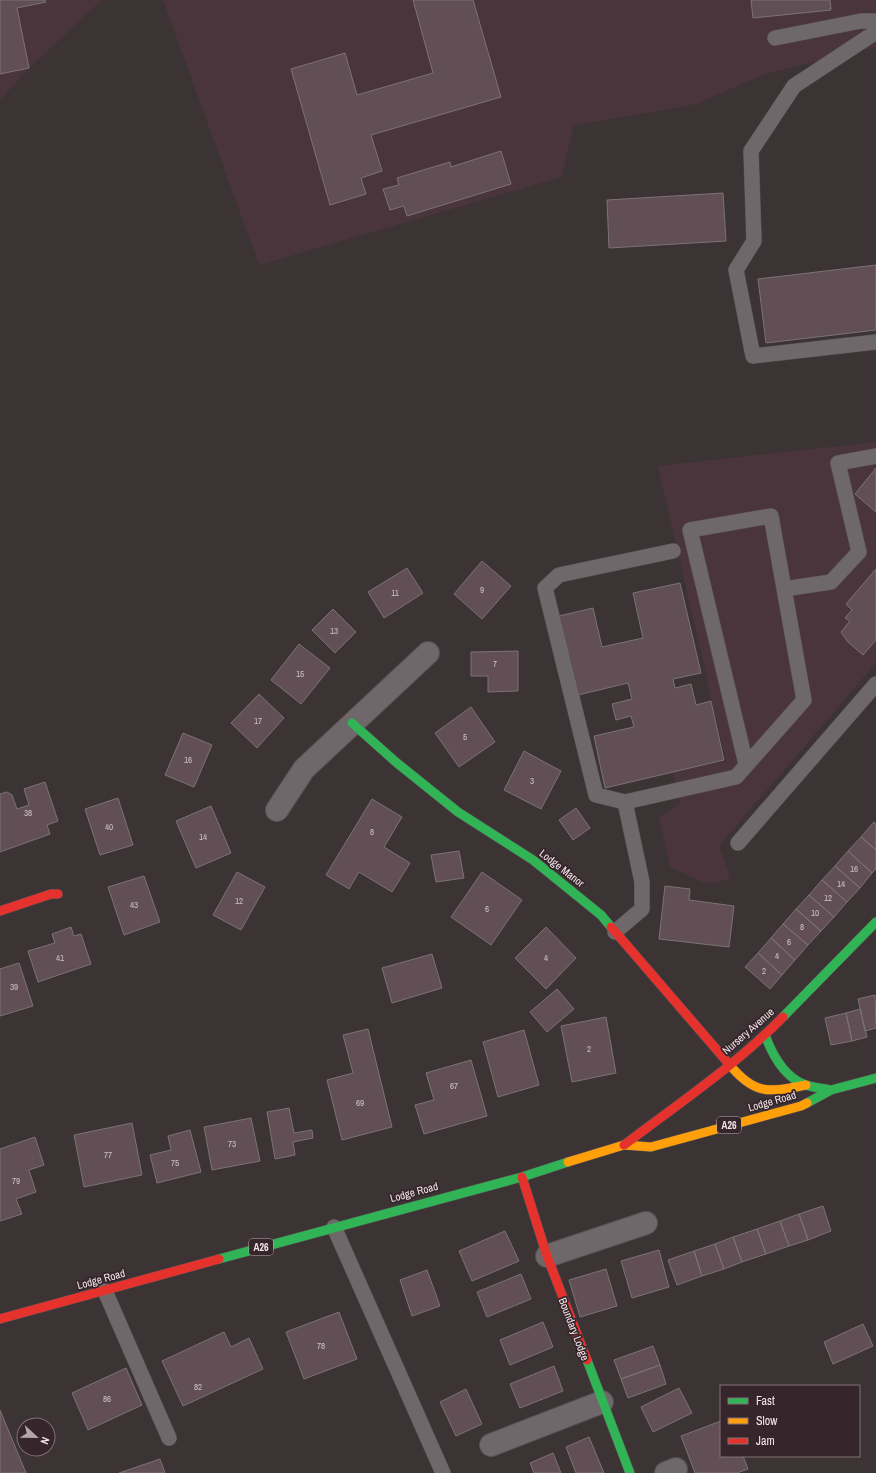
<svg xmlns="http://www.w3.org/2000/svg" width="876" height="1473" font-family="'Archivo Narrow',sans-serif">
  <style>
    .built { fill: #4b353c }
    .building { fill: #624f55; stroke: #7b7375 }
    .lines { fill: none; stroke-linecap: round; stroke-linejoin: round }
    .lane-casing { stroke: #585052; stroke-width: 16 }
    .street-casing { stroke: #585052; stroke-width: 24 }
    .fast-casing { stroke: #585052; stroke-width: 10 }
    .slow-casing { stroke: #585052; stroke-width: 10 }
    .jam-casing { stroke: #585052; stroke-width: 10 }
    .lane { stroke: #6f686a; stroke-width: 15 }
    .street { stroke: #6f686a; stroke-width: 22 }
    .fast { stroke: #30b455; stroke-width: 9 }
    .slow { stroke: #ff9f0a; stroke-width: 9 }
    .jam { stroke: #e5322d; stroke-width: 9 }
    .labels { text-anchor: middle; stroke-width: 3.5; stroke-linejoin: round; paint-order: stroke }
    .number-label { font-size: 9px; fill: #cdc0c4 }
    .shield { fill: #36252a; stroke: #b9acb0; stroke-width: 1 }
    .shield-label { font-size: 10px; font-weight: bold; fill: #f1e6e9 }
    .street-label { font-size: 11px; fill: #f1e6e9; stroke: #36252a }
  </style>
  <rect width="100%" height="100%" fill="#3c3335"/>
  <path class="built" d="M 0,0 L 102,0 L 29,68 L 0,100 Z
    M 163,0 L 876,0 L 876,47 L 765,74 L 696,104 L 573,126 L 562,177 L 259,265 Z
    M 876,442 L 876,663 L 719,846 L 731,879 L 706,884 L 670,867 L 659,818 L 680,803 L 673,772 L 726,761 L 658,466 Z"/>
  <path class="building" d="M 0,0 L 45,0 L 46,2 L 17,8 L 29,68 L 0,74 Z
    M 413,0 L 473,0 L 501,97 L 371,135 L 382,171 L 361,178 L 366,194 L 330,205 L 291,69 L 345,53 L 357,95 L 433,73 Z
    M 751,0 L 830,0 L 831,10 L 753,18 Z
    M 501,151 L 511,184 L 407,216 L 404,206 L 390,210 L 383,189 L 399,185 L 397,178 L 450,162 L 451,167 Z
    M 723,193 L 726,241 L 609,248 L 607,200 Z
    M 876,265 L 876,330 L 766,343 L 758,279 Z
    M 876,468 L 876,512 L 855,494 Z
    M 482,561 L 511,586 L 482,619 L 454,594 Z
    M 407,568 L 423,593 L 384,618 L 368,592 Z
    M 876,569 L 876,640 L 863,655 L 848,642 L 841,632 L 850,621 L 845,618 L 852,610 L 846,604 Z
    M 680,583 L 701,673 L 673,679 L 675,688 L 691,684 L 696,705 L 711,701 L 724,760 L 605,788 L 594,736 L 634,727 L 631,716 L 616,720 L 612,704 L 632,699 L 628,683 L 578,695 L 559,616 L 593,608 L 602,647 L 643,638 L 633,593 Z
    M 333,609 L 356,632 L 335,653 L 312,630 Z
    M 299,644 L 330,668 L 301,704 L 271,680 Z
    M 518,651 L 518,691 L 488,692 L 488,676 L 471,676 L 471,652 Z
    M 259,694 L 284,718 L 257,748 L 231,723 Z
    M 471,707 L 495,742 L 459,767 L 435,733 Z
    M 183,733 L 212,745 L 194,787 L 165,775 Z
    M 524,751 L 561,771 L 541,809 L 504,790 Z
    M 45,782 L 58,821 L 47,825 L 50,834 L 0,852 L 0,794 L 7,792 L 12,795 L 17,809 L 29,805 L 24,789 Z
    M 118,798 L 133,845 L 100,855 L 85,809 Z
    M 372,799 L 402,817 L 384,847 L 410,863 L 392,892 L 359,872 L 349,889 L 326,875 Z
    M 211,806 L 231,853 L 196,868 L 176,821 Z
    M 576,808 L 590,828 L 573,840 L 559,820 Z
    M 874,822 L 876,824 L 876,850 L 861,837 Z
    M 861,837 L 876,850 L 876,869 L 872,873 L 848,851 Z
    M 459,851 L 464,878 L 436,882 L 431,855 Z
    M 848,851 L 872,873 L 860,888 L 835,866 Z
    M 835,866 L 860,888 L 847,902 L 822,880 Z
    M 237,872 L 265,887 L 241,930 L 213,915 Z
    M 482,872 L 522,900 L 491,945 L 451,917 Z
    M 144,876 L 160,922 L 124,935 L 108,887 Z
    M 822,880 L 847,902 L 834,917 L 809,895 Z
    M 665,886 L 690,889 L 689,900 L 734,906 L 729,947 L 659,939 Z
    M 809,895 L 834,917 L 821,931 L 796,909 Z
    M 796,909 L 821,931 L 808,945 L 783,924 Z
    M 783,924 L 808,945 L 795,960 L 771,938 Z
    M 71,927 L 74,936 L 81,934 L 91,964 L 38,982 L 28,951 L 55,943 L 52,934 Z
    M 546,927 L 576,958 L 546,989 L 515,958 Z
    M 771,938 L 795,960 L 782,975 L 758,953 Z
    M 758,953 L 782,975 L 770,989 L 745,967 Z
    M 432,954 L 442,988 L 392,1003 L 382,968 Z
    M 19,963 L 33,1006 L 0,1016 L 0,969 Z
    M 557,989 L 574,1009 L 547,1032 L 530,1012 Z
    M 875,995 L 876,1028 L 865,1031 L 858,999 Z
    M 860,1009 L 867,1037 L 852,1041 L 846,1013 Z
    M 846,1013 L 852,1041 L 831,1045 L 825,1018 Z
    M 606,1017 L 616,1073 L 572,1082 L 561,1026 Z
    M 368,1029 L 392,1127 L 342,1140 L 327,1080 L 353,1073 L 343,1035 Z
    M 524,1030 L 539,1085 L 498,1097 L 483,1042 Z
    M 471,1060 L 487,1116 L 424,1134 L 415,1105 L 434,1100 L 426,1073 Z
    M 289,1108 L 294,1133 L 312,1130 L 313,1138 L 293,1142 L 295,1155 L 275,1159 L 267,1112 Z
    M 251,1118 L 260,1161 L 212,1170 L 204,1127 Z
    M 132,1123 L 142,1175 L 84,1187 L 74,1135 Z
    M 190,1130 L 201,1172 L 157,1183 L 150,1155 L 171,1150 L 168,1136 Z
    M 35,1137 L 44,1165 L 29,1170 L 36,1192 L 16,1199 L 22,1214 L 0,1221 L 0,1149 Z
    M 823,1206 L 831,1231 L 808,1240 L 799,1214 Z
    M 799,1214 L 808,1240 L 789,1246 L 780,1221 Z
    M 780,1221 L 789,1246 L 766,1254 L 757,1229 Z
    M 757,1229 L 766,1254 L 742,1262 L 733,1237 Z
    M 505,1231 L 519,1261 L 472,1281 L 459,1251 Z
    M 733,1237 L 742,1262 L 724,1269 L 715,1244 Z
    M 715,1244 L 724,1269 L 702,1276 L 694,1251 Z
    M 659,1250 L 669,1287 L 632,1298 L 621,1261 Z
    M 694,1251 L 702,1276 L 677,1285 L 668,1260 Z
    M 606,1269 L 617,1306 L 580,1317 L 569,1280 Z
    M 427,1270 L 440,1306 L 412,1316 L 400,1280 Z
    M 521,1274 L 531,1299 L 487,1317 L 477,1292 Z
    M 339,1312 L 357,1359 L 304,1379 L 286,1332 Z
    M 543,1322 L 553,1347 L 510,1365 L 500,1340 Z
    M 863,1324 L 873,1346 L 833,1364 L 824,1342 Z
    M 224,1332 L 231,1347 L 249,1338 L 263,1369 L 183,1406 L 162,1361 Z
    M 653,1346 L 660,1365 L 621,1379 L 614,1360 Z
    M 660,1365 L 666,1384 L 628,1398 L 621,1379 Z
    M 554,1366 L 563,1391 L 520,1408 L 510,1384 Z
    M 126,1368 L 142,1405 L 88,1430 L 72,1393 Z
    M 679,1388 L 692,1413 L 653,1432 L 641,1407 Z
    M 466,1389 L 482,1424 L 456,1436 L 440,1402 Z
    M 0,1410 L 26,1473 L 0,1473 Z
    M 721,1421 L 721,1456 L 743,1456 L 748,1469 L 737,1473 L 695,1473 L 681,1436 Z
    M 589,1437 L 604,1473 L 576,1473 L 566,1447 Z
    M 553,1453 L 561,1473 L 534,1473 L 530,1463 Z
    M 160,1459 L 165,1473 L 119,1473 Z"/>
  <g class="lines">
    <g class="lane-casing">
      <path id="lane" d="M 876,32 L 794,86 L 751,151 L 754,241 L 736,270 L 753,356 L 876,342
        M 775,38 L 861,21 L 876,21
        M 784,589 L 831,582 L 859,552 L 838,463 L 876,456
        M 625,802 L 736,777 L 804,700 L 771,516 L 690,530 L 746,764
        M 738,843 L 876,684
        M 615,932 L 642,909 L 642,882 L 625,802 L 596,795 L 545,588 L 559,575 L 673,551
        M 334,1227 L 443,1473
        M 105,1291 L 169,1438"/>
    </g>
    <g class="street-casing">
      <path id="street" d="M 277,810 L 304,769 L 428,653
        M 547,1256 L 646,1223
        M 491,1445 L 602,1402
        M 666,1473 L 676,1469"/>
    </g>
    <g class="fast-casing">
      <path id="fast" d="M 352,723 L 397,763 L 458,812 L 533,860 L 601,915 L 611,927
        M 783,1017 L 876,922
        M 765,1035 C 772,1054 785,1078 806,1085 C 814,1088 823,1088 831,1090
        M 807,1103 L 831,1090 L 876,1078
        M 219,1259 L 522,1177 L 568,1162
        M 587,1360 L 630,1473"/>
    </g>
    <g class="slow-casing">
      <path id="slow" d="M 729,1064 C 755,1096 769,1092 806,1085
        M 568,1162 L 624,1145 L 651,1147 L 801,1106 L 807,1103"/>
    </g>
    <g class="jam-casing">
      <path id="jam" d="M 0,911 L 51,894 L 58,894
        M 611,927 L 729,1064
        M 624,1145 C 678,1104 736,1065 783,1017
        M 522,1177 L 547,1256 L 587,1360
        M 0,1319 L 219,1259"/>
    </g>
    <use href="#lane" class="lane"/>
    <use href="#street" class="street"/>
    <use href="#fast" class="fast"/>
    <use href="#slow" class="slow"/>
    <use href="#jam" class="jam"/>
  </g>
  <g class="labels">
    <g class="number-label">
      <text x="482" y="593">9</text>
      <text x="395" y="596">11</text>
      <text x="334" y="634">13</text>
      <text x="495" y="667">7</text>
      <text x="300" y="677">15</text>
      <text x="258" y="724">17</text>
      <text x="465" y="740">5</text>
      <text x="188" y="763">16</text>
      <text x="532" y="784">3</text>
      <text x="28" y="816">38</text>
      <text x="109" y="830">40</text>
      <text x="372" y="835">8</text>
      <text x="203" y="840">14</text>
      <text x="854" y="872">16</text>
      <text x="841" y="887">14</text>
      <text x="828" y="901">12</text>
      <text x="239" y="904">12</text>
      <text x="134" y="908">43</text>
      <text x="487" y="912">6</text>
      <text x="815" y="916">10</text>
      <text x="802" y="930">8</text>
      <text x="789" y="945">6</text>
      <text x="777" y="959">4</text>
      <text x="60" y="961">41</text>
      <text x="546" y="961">4</text>
      <text x="764" y="974">2</text>
      <text x="14" y="990">39</text>
      <text x="589" y="1052">2</text>
      <text x="454" y="1089">67</text>
      <text x="360" y="1106">69</text>
      <text x="232" y="1147">73</text>
      <text x="108" y="1158">77</text>
      <text x="175" y="1166">75</text>
      <text x="16" y="1184">79</text>
      <text x="321" y="1349">78</text>
      <text x="198" y="1390">82</text>
      <text x="107" y="1402">86</text>
    </g>
    <g class="shield">
      <rect x="717" y="1117" width="24" height="16" rx="3"/>
      <rect x="249" y="1239" width="24" height="16" rx="3"/>
    </g>
    <g class="shield-label">
      <text x="729" y="1129">A26</text>
      <text x="261" y="1251">A26</text>
    </g>
    <g class="street-label">
      <text transform="translate(562 868) rotate(38)" y="4">Lodge Manor</text>
      <text transform="translate(748 1031) rotate(-41)" y="4">Nursery Avenue</text>
      <text transform="translate(772 1101) rotate(-16)" y="4">Lodge Road</text>
      <text transform="translate(414 1192) rotate(-15)" y="4">Lodge Road</text>
      <text transform="translate(101 1279) rotate(-15)" y="4">Lodge Road</text>
      <text transform="translate(574 1329) rotate(69)" y="4">Boundary Lodge</text>
    </g>
  </g>
  <rect x="720" y="1385" width="140" height="72" fill="#36252a" stroke="#817276"/>
  <rect x="728" y="1398" width="20" height="6" fill="#30b455" stroke="#817276"/>
  <text x="756" y="1405" font-size="12" fill="#f1e6e9">Fast</text>
  <rect x="728" y="1418" width="20" height="6" fill="#ff9f0a" stroke="#817276"/>
  <text x="756" y="1425" font-size="12" fill="#f1e6e9">Slow</text>
  <rect x="728" y="1438" width="20" height="6" fill="#e5322d" stroke="#817276"/>
  <text x="756" y="1445" font-size="12" fill="#f1e6e9">Jam</text>
  <g transform="translate(36 1437) rotate(112)"><circle r="19" fill="#36252a" stroke="#817276"/>
  <path d="M0-3L7 15L0 10L-7 15Z" fill="#b2a7aa"/>
  <text y="-6" font-size="11" font-weight="bold" text-anchor="middle" fill="#f1e6e9">N</text>
  </g>
</svg>
